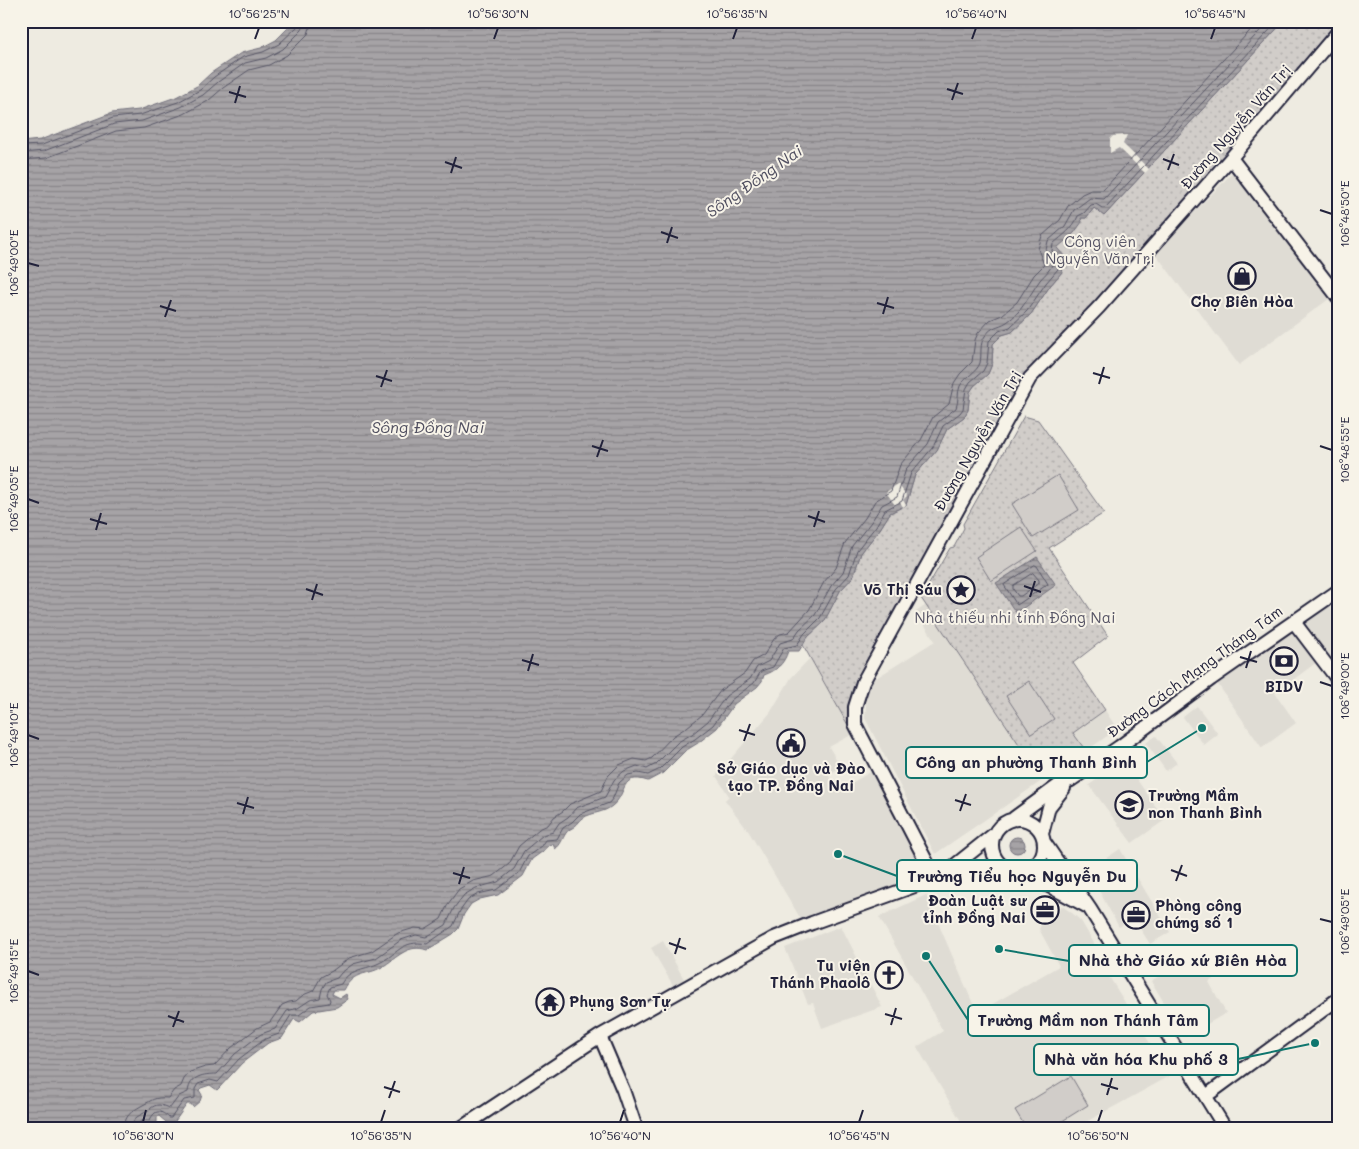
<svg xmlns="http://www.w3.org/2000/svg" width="1359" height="1149" font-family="Mali,sans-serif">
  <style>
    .built { fill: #dfdcd4 }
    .grass { fill: url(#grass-dots); stroke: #7a7882 }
    .pitch { fill: #d1cdc9; stroke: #7a7882 }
    .water { fill: url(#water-rules); stroke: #716f7b }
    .pier { fill: #eeebe1 }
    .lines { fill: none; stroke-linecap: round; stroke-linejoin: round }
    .shore { stroke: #575666; stroke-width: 1 }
    .secondary-casing { stroke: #22223b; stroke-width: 16 }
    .secondary { stroke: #f7f3e8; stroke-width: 12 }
    .ticks { fill: none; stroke: #22223b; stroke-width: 2 }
    .labels { text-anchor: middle; stroke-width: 4; stroke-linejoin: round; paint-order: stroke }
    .street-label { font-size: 15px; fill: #22223b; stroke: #f7f3e8 }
    .park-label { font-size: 15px; fill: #575566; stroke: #f7f3e8 }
    .poi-label { font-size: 15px; font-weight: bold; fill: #22223b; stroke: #f7f3e8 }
    .water-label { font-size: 16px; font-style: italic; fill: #504f60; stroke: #f7f3e8 }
    .leader { fill: none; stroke: #0f766e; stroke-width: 2 }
    .callout-dot { fill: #0f766e; stroke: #f7f3e8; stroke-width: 2 }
    .callout { fill: #f7f3e8; stroke: #0f766e; stroke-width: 2 }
    .callout-label { font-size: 16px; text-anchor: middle; font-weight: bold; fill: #22223b }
    .neatline { fill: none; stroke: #22223b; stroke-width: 2 }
    .ticks-label { font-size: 12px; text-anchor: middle; fill: #22223b }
  </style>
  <defs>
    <pattern id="grass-dots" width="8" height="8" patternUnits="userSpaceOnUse" patternTransform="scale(1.25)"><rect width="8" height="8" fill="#d1cdc9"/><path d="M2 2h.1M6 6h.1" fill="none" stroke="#b3b0ae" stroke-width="1.8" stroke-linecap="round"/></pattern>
    <pattern id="water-rules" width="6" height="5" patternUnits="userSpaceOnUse" patternTransform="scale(1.25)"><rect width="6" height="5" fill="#a6a3a6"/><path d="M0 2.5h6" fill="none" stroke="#878488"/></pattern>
  </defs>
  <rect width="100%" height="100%" fill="#eeebe1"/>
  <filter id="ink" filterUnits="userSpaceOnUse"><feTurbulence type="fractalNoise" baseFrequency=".02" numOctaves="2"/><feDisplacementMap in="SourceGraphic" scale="10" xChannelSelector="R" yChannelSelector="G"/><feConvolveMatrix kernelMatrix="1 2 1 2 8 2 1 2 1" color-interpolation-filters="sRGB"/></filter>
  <g filter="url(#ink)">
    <path class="built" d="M 1234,171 L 1329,299 L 1239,365 L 1155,253 Z
      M 1329,604 L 1338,616 L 1338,671 L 1302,623 Z
      M 926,605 L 1043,780 L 935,854 L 865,718 L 868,683 L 935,641 L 916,612 Z
      M 1292,630 L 1317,662 L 1275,693 L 1296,723 L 1262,748 L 1217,683 Z
      M 810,658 L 853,734 L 829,747 L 841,767 L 828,775 L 838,791 L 872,771 L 927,875 L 802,921 L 749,832 L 725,800 L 729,796 L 716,776 L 770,713 L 791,678 Z
      M 1197,706 L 1218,734 L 1204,745 L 1183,717 Z
      M 1105,710 L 1117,729 L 1086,751 L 1073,733 Z
      M 1156,736 L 1177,763 L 1166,771 L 1146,743 Z
      M 1124,761 L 1165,820 L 1132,843 L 1089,785 Z
      M 1120,849 L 1170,932 L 1150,944 L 1134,919 L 1119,927 L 1092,878 L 1089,880 L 1084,873 Z
      M 926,895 L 977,1013 L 1059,966 L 1039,929 L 1041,925 L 1062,906 L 1072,913 L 1081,921 L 1095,945 L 1091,947 L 1170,1076 L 1075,1128 L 965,1128 L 917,1047 L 943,1031 L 879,917 Z
      M 841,926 L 882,1007 L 822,1028 L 813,1003 L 808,1004 L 785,948 Z
      M 663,941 L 685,981 L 674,987 L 651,948 Z
      M 1197,953 L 1213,979 L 1209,982 L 1226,1013 L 1185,1037 L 1151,981 Z"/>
    <path class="grass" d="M 1284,21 L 1338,21 L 1338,23 L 1280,93 L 1146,246 L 1072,328 L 1026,374 L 857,680 C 850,700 846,715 853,734 L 803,645 L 807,638 L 824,621 L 840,591 L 853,577 L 861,553 L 880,529 L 890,513 L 906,505 L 915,475 L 937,450 L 947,429 L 964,417 L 968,410 L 970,392 L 974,386 L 988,374 L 992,364 L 993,344 L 1002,335 L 1012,332 L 1031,314 L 1050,286 L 1062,272 L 1056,248 L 1074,233 L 1081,218 L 1086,218 L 1094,208 L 1104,216 Z
      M 1024,416 L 1038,420 L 1104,513 L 1049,548 L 1108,636 L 1073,663 L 1105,710 L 1073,733 L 1086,751 L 1043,780 L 921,598 L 950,548 L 954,547 L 964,528 L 963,524 Z"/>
    <path class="pitch" d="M 1058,475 L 1079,510 L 1033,538 L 1012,504 Z
      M 1021,527 L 1037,551 L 991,581 L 976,557 Z
      M 1029,681 L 1054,719 L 1031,734 L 1006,696 Z
      M 1071,1076 L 1088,1105 L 1051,1128 L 1026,1128 L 1015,1110 Z"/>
    <path class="water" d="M 295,21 L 1284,21 L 1104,216 L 1094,208 L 1086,218 L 1081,218 L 1082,222 L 1074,233 L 1057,248 L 1066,258 L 1062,272 L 1050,286 L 1031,314 L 1012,332 L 1002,335 L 993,344 L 992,364 L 988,374 L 974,386 L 970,392 L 968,410 L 964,417 L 947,429 L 937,450 L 915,475 L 906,505 L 890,513 L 880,529 L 861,553 L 853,577 L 840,591 L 824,622 L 807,638 L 799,651 L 788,651 C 784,664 776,671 764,675 L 762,681 L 757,687 L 734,704 L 717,728 L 698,743 L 685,751 L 663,773 L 648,781 C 619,772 628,794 612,806 C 604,813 592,812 583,818 C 580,820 578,824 575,826 C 572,829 568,829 566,833 C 562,839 561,845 555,849 L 553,844 L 549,845 L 546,849 L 532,859 L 523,876 L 498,895 L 480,899 L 471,904 L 464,914 L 458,929 L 453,934 L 427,950 C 408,943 397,958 382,967 C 367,976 354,970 344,990 L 334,990 L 332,994 L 340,998 L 346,994 L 348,999 L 337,1007 L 313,1011 L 300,1022 L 294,1019 L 282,1038 L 268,1043 L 242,1063 L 219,1088 L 217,1090 L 210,1085 L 201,1088 L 199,1090 L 202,1095 L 200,1101 L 193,1107 L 191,1104 L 187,1104 L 173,1124 L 174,1128 L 166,1128 L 166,1122 L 159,1116 L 157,1117 L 157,1126 L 156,1128 L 145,1124 L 140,1128 L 21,1128 L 21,142 L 40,140 L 112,113 L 139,110 L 176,97 L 197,86 L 211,73 L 241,53 L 261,48 L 276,40 Z
      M 1037,557 L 1056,585 L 1016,613 L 996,583 Z
      M1009 845a8 8 0 1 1 16 0a8 8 0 1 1-16 0Z"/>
    <path class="pier" d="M 1127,135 L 1123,144 L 1149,169 L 1145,173 L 1119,148 L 1110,153 L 1110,139 L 1113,136 Z
      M 898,484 L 907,496 L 903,500 L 906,505 L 903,507 L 900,502 L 895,505 L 886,492 Z"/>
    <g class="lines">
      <path class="shore" d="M 21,146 L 42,145 L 113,118 L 140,115 L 178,102 L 200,90 L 214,77 L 243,57 L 263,52 L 279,44 L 297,27 L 298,21
        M 21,153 L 44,151 L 114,124 L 142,121 L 181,107 L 203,95 L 218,82 L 245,63 L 266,58 L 283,49 L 302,30 L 304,21
        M 21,160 L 46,158 L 116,131 L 144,128 L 184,114 L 208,101 L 223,88 L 249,70 L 269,65 L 287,55 L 308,34 L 312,21
        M 1035,565 L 1037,566 L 1048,584 L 1017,605 L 1004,585 Z
        M 1033,573 L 1039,580 L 1039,583 L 1021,596 L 1018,596 L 1013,589 L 1013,586 Z
        M 124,1128 C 125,1115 131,1112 141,1106 C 153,1100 153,1097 168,1098 L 174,1090 L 181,1086 L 184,1079 L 190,1072 L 205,1067 L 214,1066 L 231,1048 L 257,1028 L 270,1022 L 282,1005 L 289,1002 L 296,1001 L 303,995 L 313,991 L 321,977 L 332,971 L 349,958 L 372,951 L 398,933 L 415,928 L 425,929 L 441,919 L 448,904 L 459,889 L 473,881 L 494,876 L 509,864 L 519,846 L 539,829 L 548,825 L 554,817 L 563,811 L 570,804 L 601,791 L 608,776 L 619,765 L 634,759 L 646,761 L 652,758 L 673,736 L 687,727 L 702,715 L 721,690 L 745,673 L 753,661 L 764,655 L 774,639 L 780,634 L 789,632 L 809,610 L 824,582 L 836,568 L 845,543 L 865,518 L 875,501 L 891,491 L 900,465 L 921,440 L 933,417 L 949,404 L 954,383 L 960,374 L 972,362 L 975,340 L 978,333 L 990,320 L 1002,315 L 1017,302 L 1034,275 L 1044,265 L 1038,249 L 1042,236 L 1060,220 L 1068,206 L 1082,194 L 1091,190 L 1103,190 L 1259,21
        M 132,1128 C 132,1118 137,1117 144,1113 C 149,1111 152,1105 159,1105 C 163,1105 167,1108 170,1108 L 179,1096 L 188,1092 C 190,1076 203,1074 217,1074 L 235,1054 L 261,1034 L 275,1029 L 287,1011 L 298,1008 L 310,1000 L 320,998 L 322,989 L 326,982 L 337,978 L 341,973 L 353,964 L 376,958 L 401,940 L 416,935 L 426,937 L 446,925 L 454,908 L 464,895 L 476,888 L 498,882 L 514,869 L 524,851 L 543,835 L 553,832 L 559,823 L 568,817 L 576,808 L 605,797 L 614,780 L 624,771 L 637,766 L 647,769 L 656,764 L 678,742 L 692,734 L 708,721 L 726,696 L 750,679 L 757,667 L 769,661 L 780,643 L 793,639 L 799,630 L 815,615 L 831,586 L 843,572 L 852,546 L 871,522 L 882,505 L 897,497 L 906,469 L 928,444 L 938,422 L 956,408 C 959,401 957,393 960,386 C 965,377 977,372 980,363 C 982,354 979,344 985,336 C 993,325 997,328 1007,322 C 1022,312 1030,294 1040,280 C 1045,274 1052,269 1053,261 L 1046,250 L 1048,241 L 1065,226 L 1074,210 L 1090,198 L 1104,199 L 1269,21
        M 138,1128 L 140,1122 L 144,1120 L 150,1120 C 155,1109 161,1110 169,1118 L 171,1118 L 184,1100 L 195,1098 L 195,1089 L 198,1084 L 210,1080 L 218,1082 L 239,1059 L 265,1039 L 279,1034 L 291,1015 L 299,1015 L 311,1006 L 329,1003 L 330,1000 L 327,994 L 330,987 L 341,984 C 349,969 363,970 377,964 C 398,955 401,939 427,944 L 453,926 L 460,911 L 468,900 L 478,894 L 496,890 L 519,873 L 528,856 L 542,846 L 546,840 L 557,839 L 563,828 L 572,822 L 580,814 L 609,803 L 613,798 L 619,783 L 628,775 L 638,773 L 648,775 L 660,769 L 682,747 L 695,739 L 713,725 L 731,700 L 754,683 L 761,671 L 773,667 L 784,648 L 797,645 L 804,634 L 820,618 L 836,589 L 849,575 L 857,550 L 876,526 L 885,510 L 902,501 L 911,473 L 933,447 L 943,426 L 960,413 L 963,409 L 966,389 L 970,382 L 983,371 L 987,363 L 989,341 L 999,331 L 1010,327 L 1027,311 L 1046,283 L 1058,269 L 1060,260 L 1052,251 L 1053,244 C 1063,235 1073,229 1078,216 L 1084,213 L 1091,205 L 1096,204 L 1102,208 L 1105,208 L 1278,21"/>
      <g class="secondary-casing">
        <path id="secondary" d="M 1231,158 L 1338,297
          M 1294,622 L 1338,680
          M 1014,818 L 1059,785 L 1071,780 L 1119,747 L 1211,679 L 1338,591
          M992 845a26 26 0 1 1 52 0a26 26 0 1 1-52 0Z
          M 1042,834 L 1049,807 L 1064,788
          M 1044,842 L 1090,909 L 1225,1128
          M 1021,871 L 1088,907
          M 944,874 L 993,835
          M 935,878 L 855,724 L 855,707 L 863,682 L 1030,378 L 1099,307 L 1231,158 L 1338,32
          M 600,1036 L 623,1090 L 636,1128
          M 1206,1096 L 1338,999
          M 461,1128 L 600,1036 L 774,938 L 812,923 L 942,876 L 1000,865"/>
      </g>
      <use href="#secondary" class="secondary"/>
    </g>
  </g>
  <path class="ticks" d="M 255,39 L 259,28M 494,39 L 498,28M 733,39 L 737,28M 972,39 L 976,28M 1211,39 L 1215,28M 947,89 L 963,94M 229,92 L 246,97M 952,100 L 958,83M 235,103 L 240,86M 1163,159 L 1179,165M 445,162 L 462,168M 1168,170 L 1174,154M 451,173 L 456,157M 1320,210 L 1332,214M 661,232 L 678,238M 667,243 L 672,227M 28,263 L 39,266M 877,303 L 894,308M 160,306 L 176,311M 883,314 L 888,297M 165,317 L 171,300M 1093,373 L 1110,378M 376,376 L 392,381M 1099,384 L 1104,367M 381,387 L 387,370M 592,446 L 608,451M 1320,446 L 1332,450M 597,457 L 603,440M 28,499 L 39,503M 808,516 L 825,522M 90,519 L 107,524M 814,527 L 819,511M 96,530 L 101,513M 1024,586 L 1041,592M 306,589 L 323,595M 1030,597 L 1035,581M 312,600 L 317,584M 1240,657 L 1257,662M 522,660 L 539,665M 1246,668 L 1251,651M 528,671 L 533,654M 1320,682 L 1332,686M 739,730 L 755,735M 28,735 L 39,739M 744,741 L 750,724M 955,800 L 971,805M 237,803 L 254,808M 960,811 L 966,794M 243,814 L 248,797M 1171,870 L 1187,876M 453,873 L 470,878M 1176,881 L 1182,865M 459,884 L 464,867M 1320,919 L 1332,922M 669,943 L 686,949M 675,954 L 680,938M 28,971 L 39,975M 885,1014 L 902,1019M 168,1016 L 184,1022M 891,1025 L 896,1008M 173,1027 L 179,1011M 1101,1084 L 1118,1089M 384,1087 L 400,1092M 1107,1095 L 1112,1078M 389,1098 L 395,1081M 143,1122 L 146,1110M 381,1122 L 385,1110M 620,1122 L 624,1110M 859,1122 L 863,1110M 1098,1122 L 1102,1110"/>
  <defs>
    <g id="shop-ring" transform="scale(1.4375)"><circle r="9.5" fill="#f7f3e8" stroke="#22223b" stroke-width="1.5"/><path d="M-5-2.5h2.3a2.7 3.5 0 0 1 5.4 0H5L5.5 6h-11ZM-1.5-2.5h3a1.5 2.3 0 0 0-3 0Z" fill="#22223b"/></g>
    <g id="sight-ring" transform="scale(1.4375)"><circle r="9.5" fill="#f7f3e8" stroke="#22223b" stroke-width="1.5"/><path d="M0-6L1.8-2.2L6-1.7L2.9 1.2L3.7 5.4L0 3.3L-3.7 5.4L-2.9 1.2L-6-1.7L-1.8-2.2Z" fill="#22223b"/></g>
    <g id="bank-ring" transform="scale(1.4375)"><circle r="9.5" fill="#f7f3e8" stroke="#22223b" stroke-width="1.5"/><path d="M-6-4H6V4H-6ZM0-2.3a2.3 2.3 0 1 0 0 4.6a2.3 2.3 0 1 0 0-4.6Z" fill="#22223b"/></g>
    <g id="civic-ring" transform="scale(1.4375)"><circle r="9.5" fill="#f7f3e8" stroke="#22223b" stroke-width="1.5"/><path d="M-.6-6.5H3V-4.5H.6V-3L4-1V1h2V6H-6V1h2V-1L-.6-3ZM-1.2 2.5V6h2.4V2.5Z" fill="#22223b"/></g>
    <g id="school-ring" transform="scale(1.4375)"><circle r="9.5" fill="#f7f3e8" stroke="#22223b" stroke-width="1.5"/><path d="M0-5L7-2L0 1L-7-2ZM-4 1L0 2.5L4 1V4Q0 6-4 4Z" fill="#22223b"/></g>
    <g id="office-ring" transform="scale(1.4375)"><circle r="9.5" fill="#f7f3e8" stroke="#22223b" stroke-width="1.5"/><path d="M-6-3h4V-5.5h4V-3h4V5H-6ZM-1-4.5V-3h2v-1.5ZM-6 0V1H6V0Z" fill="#22223b"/></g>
    <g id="church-ring" transform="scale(1.4375)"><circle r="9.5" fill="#f7f3e8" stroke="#22223b" stroke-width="1.5"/><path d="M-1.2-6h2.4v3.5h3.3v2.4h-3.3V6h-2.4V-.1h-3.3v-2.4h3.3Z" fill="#22223b"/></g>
    <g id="temple-ring" transform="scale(1.4375)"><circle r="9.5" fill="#f7f3e8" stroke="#22223b" stroke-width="1.5"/><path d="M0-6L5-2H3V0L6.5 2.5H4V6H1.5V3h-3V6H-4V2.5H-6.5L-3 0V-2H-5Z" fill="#22223b"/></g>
  </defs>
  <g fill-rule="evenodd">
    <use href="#shop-ring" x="1242" y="276"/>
    <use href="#sight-ring" x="961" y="590"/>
    <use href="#bank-ring" x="1284" y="661"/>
    <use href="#civic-ring" x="791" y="743"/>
    <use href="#school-ring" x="1129" y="805"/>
    <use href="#office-ring" x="1045" y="910"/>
    <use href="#office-ring" x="1136" y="915"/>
    <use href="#church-ring" x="889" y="975"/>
    <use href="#temple-ring" x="550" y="1002"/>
  </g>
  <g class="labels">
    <g class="street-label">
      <text transform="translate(1236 127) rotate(-49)" y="5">Đường Nguyễn Văn Trị</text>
      <text transform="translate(978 441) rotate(-60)" y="5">Đường Nguyễn Văn Trị</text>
      <text transform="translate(1195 672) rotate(-36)" y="5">Đường Cách Mạng Tháng Tám</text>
    </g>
    <g class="park-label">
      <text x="1100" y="247">Công viên<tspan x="1100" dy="17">Nguyễn Văn Trị</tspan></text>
      <text x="1015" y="623">Nhà thiếu nhi tỉnh Đồng Nai</text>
    </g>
    <g class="poi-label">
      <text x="1242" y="307">Chợ Biên Hòa</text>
      <text x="942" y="595" text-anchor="end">Võ Thị Sáu</text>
      <text x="1284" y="692">BIDV</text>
      <text x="791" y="774">Sở Giáo dục và Đào<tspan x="791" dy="17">tạo TP. Đồng Nai</tspan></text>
      <text x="1148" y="801" text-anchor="start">Trường Mầm<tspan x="1148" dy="17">non Thanh Bình</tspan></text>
      <text x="1026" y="906" text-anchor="end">Đoàn Luật sư<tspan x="1026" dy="17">tỉnh Đồng Nai</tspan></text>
      <text x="1155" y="911" text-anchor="start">Phòng công<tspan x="1155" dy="17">chứng số 1</tspan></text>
      <text x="870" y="971" text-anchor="end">Tu viện<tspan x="870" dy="17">Thánh Phaolô</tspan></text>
      <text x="569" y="1007" text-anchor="start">Phụng Sơn Tự</text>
    </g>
    <g class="water-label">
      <text transform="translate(754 181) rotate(-35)" y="6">Sông Đồng Nai</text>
      <text x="428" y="433">Sông Đồng Nai</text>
    </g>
  </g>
  <path class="leader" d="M1202 728L1147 762M838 854L897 876M999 949L1069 961M926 956L968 1020M1315 1043L1238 1059"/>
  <g class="callout-dot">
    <circle cx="1202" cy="728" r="5"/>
    <circle cx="838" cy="854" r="5"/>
    <circle cx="999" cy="949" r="5"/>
    <circle cx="926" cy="956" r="5"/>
    <circle cx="1315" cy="1043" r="5"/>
  </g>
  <g class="callout">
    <rect x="906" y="747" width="241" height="31" rx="5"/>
    <rect x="897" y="860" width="240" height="31" rx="5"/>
    <rect x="1069" y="945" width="228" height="31" rx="5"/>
    <rect x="968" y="1005" width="241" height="31" rx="5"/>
    <rect x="1034" y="1044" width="204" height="31" rx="5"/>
  </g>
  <g class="callout-label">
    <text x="1026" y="768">Công an phường Thanh Bình</text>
    <text x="1017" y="882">Trường Tiểu học Nguyễn Du</text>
    <text x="1183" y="966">Nhà thờ Giáo xứ Biên Hòa</text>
    <text x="1088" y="1026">Trường Mầm non Thánh Tâm</text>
    <text x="1136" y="1065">Nhà văn hóa Khu phố 3</text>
  </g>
  <rect width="1359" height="1149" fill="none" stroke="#f7f3e8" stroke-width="55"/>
  <rect x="28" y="28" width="1304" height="1094" class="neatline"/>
  <g class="ticks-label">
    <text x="259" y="18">10°56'25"N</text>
    <text x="498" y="18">10°56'30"N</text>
    <text x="737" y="18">10°56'35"N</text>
    <text x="976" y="18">10°56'40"N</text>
    <text x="1215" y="18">10°56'45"N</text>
    <text transform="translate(1345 214) rotate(-90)" y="4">106°48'50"E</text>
    <text transform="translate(14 263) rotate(-90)" y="4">106°49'00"E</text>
    <text transform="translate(1345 450) rotate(-90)" y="4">106°48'55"E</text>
    <text transform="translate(14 499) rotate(-90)" y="4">106°49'05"E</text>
    <text transform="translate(1345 686) rotate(-90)" y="4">106°49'00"E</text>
    <text transform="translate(14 735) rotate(-90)" y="4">106°49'10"E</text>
    <text transform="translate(1345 922) rotate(-90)" y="4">106°49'05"E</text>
    <text transform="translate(14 971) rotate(-90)" y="4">106°49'15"E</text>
    <text x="143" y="1140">10°56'30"N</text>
    <text x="381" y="1140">10°56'35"N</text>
    <text x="620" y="1140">10°56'40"N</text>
    <text x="859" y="1140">10°56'45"N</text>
    <text x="1098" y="1140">10°56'50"N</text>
  </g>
</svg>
